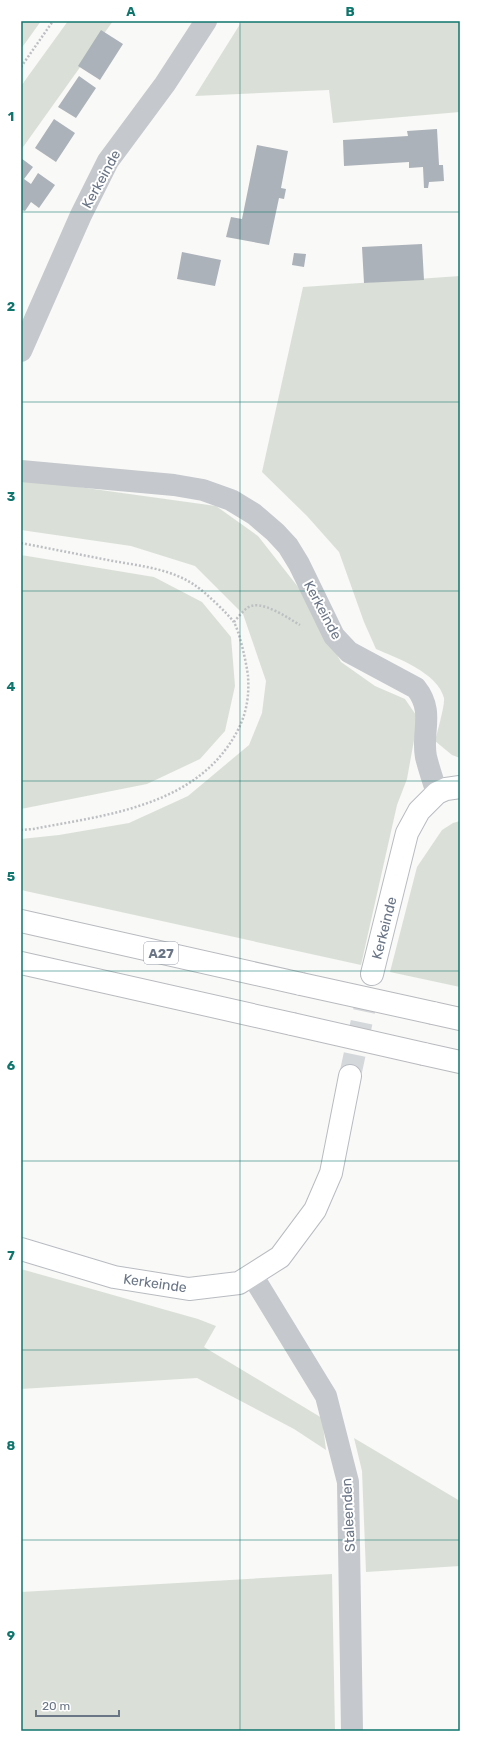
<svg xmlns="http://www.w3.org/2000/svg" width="481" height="1752" font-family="Rubik,sans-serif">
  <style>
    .green { fill: #dae0d8 }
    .building { fill: #acb2b9 }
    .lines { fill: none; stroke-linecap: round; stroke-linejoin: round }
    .secondary-tunnel { stroke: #d5d8db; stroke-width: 22; stroke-dasharray: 22 11; stroke-linecap: butt }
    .secondary-casing { stroke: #b8bbc0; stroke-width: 24 }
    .highway-casing { stroke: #b8babe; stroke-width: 24 }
    .path { stroke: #bdbfc2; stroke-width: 2.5; stroke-dasharray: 2 2; stroke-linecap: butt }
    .street { stroke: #c5c8cc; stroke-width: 22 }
    .secondary { stroke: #fff; stroke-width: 22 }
    .highway { stroke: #fff; stroke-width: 22 }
    .highway-bridge-casing { stroke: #b8babe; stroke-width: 24; stroke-linecap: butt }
    .highway-bridge { stroke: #fff; stroke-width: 22 }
    .grid { fill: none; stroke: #0f766e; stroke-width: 1; stroke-opacity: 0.55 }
    .labels { text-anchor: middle; stroke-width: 4; stroke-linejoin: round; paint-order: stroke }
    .shield { fill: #fff; stroke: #979eaa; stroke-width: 1 }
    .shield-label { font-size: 13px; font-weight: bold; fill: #6a7586 }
    .street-label { font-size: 14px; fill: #6a7586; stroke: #fff }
    .neatline { fill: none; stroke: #0f766e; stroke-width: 1.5 }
    .grid-label { font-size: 13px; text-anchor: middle; font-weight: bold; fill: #0f766e }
  </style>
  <rect width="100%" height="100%" fill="#f9f9f7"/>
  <path class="green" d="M 21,21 L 41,21 L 21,49 Z
    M 68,21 L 113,21 L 21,150 L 21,86 Z
    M 242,21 L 460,21 L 460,112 L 333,123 L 329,90 L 195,96 Z
    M 460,276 L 460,758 L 452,755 L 435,741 C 437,733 445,705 444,698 C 438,673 397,658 376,649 L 364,622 L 339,552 L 307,516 L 262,472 L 303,287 Z
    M 21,479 L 216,506 L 258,536 L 302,592 L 341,662 L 375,686 L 405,699 L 418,718 L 407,779 L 397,805 L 361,965 L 21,890 L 21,839 L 59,835 L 129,823 L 188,796 L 249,745 L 262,713 L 266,681 L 243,614 L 195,566 L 131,546 L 21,530 Z
    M 21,555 L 154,577 L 202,602 L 231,637 L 235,686 L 225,731 L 200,759 L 147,784 L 21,809 Z
    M 460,821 L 460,987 L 390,972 L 417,867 L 442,830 L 453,823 Z
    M 21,1269 L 198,1319 L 216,1326 L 204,1347 L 322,1418 L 326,1450 L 294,1429 L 197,1378 L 21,1389 Z
    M 354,1438 L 460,1501 L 460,1566 L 366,1572 L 362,1471 Z
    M 332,1574 L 335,1731 L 21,1731 L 21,1592 Z"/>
  <path class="building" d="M 101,30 L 123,44 L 100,80 L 78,66 Z
    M 79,76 L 96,88 L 76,118 L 58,107 Z
    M 54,119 L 75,133 L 56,162 L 35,148 Z
    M 437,129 L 439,165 L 443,165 L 444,181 L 429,182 L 428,188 L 424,188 L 423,167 L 409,168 L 409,162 L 344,166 L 343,140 L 408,136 L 407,131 Z
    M 257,145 L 288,151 L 281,188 L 286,189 L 284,199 L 279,198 L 269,245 L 226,237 L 231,217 L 242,219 Z
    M 21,158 L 33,167 L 24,179 L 31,184 L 38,173 L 55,185 L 39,208 L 31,202 L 25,211 L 21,210 Z
    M 422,244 L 424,280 L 364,283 L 362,247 Z
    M 182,252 L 221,260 L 215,286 L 177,279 Z
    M 294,253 L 306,254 L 304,267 L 292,265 Z"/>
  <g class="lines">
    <path class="secondary-tunnel" d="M 350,1076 L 372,974"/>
    <g class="secondary-casing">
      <path id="secondary" d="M 372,974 L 407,833 L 419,811 L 437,793 L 446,789 L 460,787
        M 21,1249 L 114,1277 L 189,1289 L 239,1283 L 280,1257 L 315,1210 L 331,1173 L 350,1076"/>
    </g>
    <g class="highway-casing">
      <path id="highway" d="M 21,921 L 301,984
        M 21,963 L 292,1024
        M 433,1013 L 460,1019
        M 424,1054 L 460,1062"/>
    </g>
    <path class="path" d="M 21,67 L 53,21
      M 21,543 C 52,549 82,555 113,561 C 141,566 172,569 196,586 C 205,592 227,613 233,621 C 239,628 247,666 248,676 C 250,705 243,726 226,749 C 182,808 100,816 33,829 L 21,830
      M 234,622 C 238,617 243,611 247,608 C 260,598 288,618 300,625"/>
    <path class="street" d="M 21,351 L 81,215 L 108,161 L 165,84 L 206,21
      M 21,471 L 174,485 L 203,490 L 231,500 L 254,514 L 275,532 L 288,546 L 299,564 L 334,636 L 349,652 L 416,688 C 435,712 421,732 426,757 C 429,769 433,781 437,793
      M 252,1275 L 326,1396 L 348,1482 L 352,1731"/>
    <use href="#secondary" class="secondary"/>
    <use href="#highway" class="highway"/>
    <g class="highway-bridge-casing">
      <path id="highway-bridge" d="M 301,984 L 433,1013
        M 292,1024 L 424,1054"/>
    </g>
    <use href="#highway-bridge" class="highway-bridge"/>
  </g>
  <path class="grid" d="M 240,21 L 240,1731M 21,212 L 460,212M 21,402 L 460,402M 21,591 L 460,591M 21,781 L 460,781M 21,971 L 460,971M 21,1161 L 460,1161M 21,1350 L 460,1350M 21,1540 L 460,1540"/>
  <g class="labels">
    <rect class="shield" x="144" y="942" width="34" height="22" rx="3"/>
    <g class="shield-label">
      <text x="161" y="958">A27</text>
    </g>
    <g class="street-label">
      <text transform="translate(101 179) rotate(-61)" y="5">Kerkeinde</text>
      <text transform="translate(323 610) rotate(62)" y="5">Kerkeinde</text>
      <text transform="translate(384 928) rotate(-76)" y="5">Kerkeinde</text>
      <text transform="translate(155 1283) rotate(8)" y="5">Kerkeinde</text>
      <text transform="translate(348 1515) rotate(-93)" y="5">Staleenden</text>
    </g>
  </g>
  <rect width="481" height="1752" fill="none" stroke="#ffffff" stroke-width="44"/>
  <path d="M36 1710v6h83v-6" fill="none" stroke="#6a7586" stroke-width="2"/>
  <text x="42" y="1710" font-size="12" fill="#6a7586" stroke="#ffffff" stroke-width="3" paint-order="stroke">20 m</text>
  <rect x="22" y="22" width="437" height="1708" class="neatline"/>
  <g class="grid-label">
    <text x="131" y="16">A</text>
    <text x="350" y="16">B</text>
    <text x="11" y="121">1</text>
    <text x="11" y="311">2</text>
    <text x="11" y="501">3</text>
    <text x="11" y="691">4</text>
    <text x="11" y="881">5</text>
    <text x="11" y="1070">6</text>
    <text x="11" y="1260">7</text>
    <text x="11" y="1450">8</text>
    <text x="11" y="1640">9</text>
  </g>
</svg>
